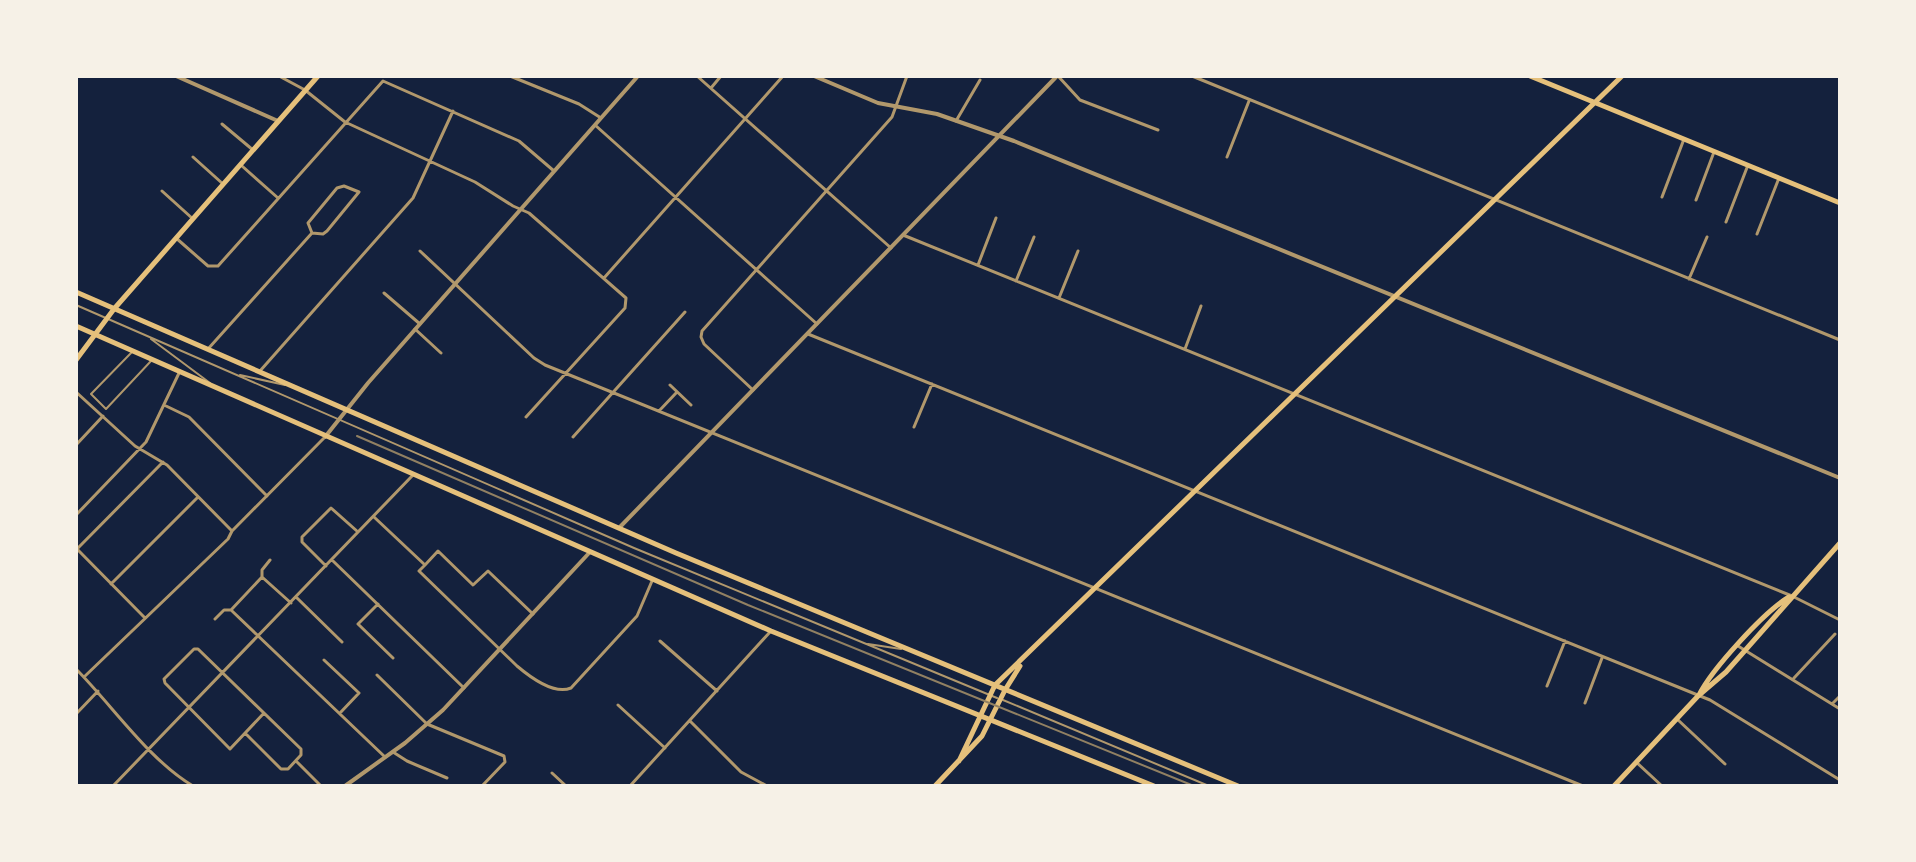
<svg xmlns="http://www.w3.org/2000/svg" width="1916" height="862" font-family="Rubik,sans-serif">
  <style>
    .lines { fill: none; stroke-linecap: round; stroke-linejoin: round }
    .service { stroke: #b1986c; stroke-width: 2 }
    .minor { stroke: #b1986c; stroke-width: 3 }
    .tertiary { stroke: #b1986c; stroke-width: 4 }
    .secondary { stroke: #e5c07b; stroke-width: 5 }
    .primary { stroke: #e5c07b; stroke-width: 5 }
    .rail { stroke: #918062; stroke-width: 2 }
  </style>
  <rect width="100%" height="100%" fill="#14213d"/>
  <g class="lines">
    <path class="service" d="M 76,305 L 634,548 L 997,698
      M 151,339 L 210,383
      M 132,352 L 91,394 L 106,409 L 151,361
      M 240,375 L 285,385
      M 868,644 L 901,649
      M 1003,700 L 1209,786"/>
    <path class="minor" d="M 279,76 L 305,90 L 345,122 L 475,182 L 513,206 L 529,213 L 626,298 L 625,308 L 526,417
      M 510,76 L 579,104 L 601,118
      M 697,76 L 891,248
      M 1058,76 L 1080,100 L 1158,130
      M 1192,76 L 1840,340
      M 711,88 L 721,76
      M 956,121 L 980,80
      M 222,124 L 253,150
      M 595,125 L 817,324
      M 193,157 L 223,184
      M 1227,157 L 1249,101
      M 242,166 L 278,198
      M 162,191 L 193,219
      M 1662,197 L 1684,139
      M 1696,200 L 1714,152
      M 1726,222 L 1748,165
      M 1757,234 L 1779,178
      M 903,235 L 1792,596 L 1840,620
      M 176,238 L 208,266 L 218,266 L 383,81 L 519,141 L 554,171
      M 420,251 L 534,358 L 545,365 L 1583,786
      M 978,265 L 996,218
      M 604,278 L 783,76
      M 1689,279 L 1707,237
      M 1016,281 L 1034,237
      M 384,293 L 420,324
      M 1059,298 L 1078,251
      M 415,329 L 441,353
      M 808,334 L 1710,700 L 1840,780
      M 208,349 L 312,233 L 308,223 L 337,188 L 344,186 L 359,192 L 327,231 L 323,234 L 312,233
      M 1185,349 L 1201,306
      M 260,371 L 413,198 L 453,111
      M 670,385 L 691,405
      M 753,390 L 704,344 L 701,337 L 702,331 L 892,117 L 907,76
      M 76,392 L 135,446 L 167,465 L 232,531
      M 164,405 L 189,417 L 267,496
      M 659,411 L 677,392
      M 914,427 L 932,384
      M 573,437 L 685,312
      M 76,445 L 103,416
      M 76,515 L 146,442 L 180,371
      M 374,517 L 425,565 L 419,571 L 517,666 C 530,677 554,695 571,688 L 637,616 L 652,581
      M 77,549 L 163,462
      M 77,549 L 145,618
      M 332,560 L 464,688
      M 425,565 L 438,551 L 473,585 L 488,571 L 533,614
      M 326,566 L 302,542 L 302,537 L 331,508 L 358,532
      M 262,577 L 291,603
      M 262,577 L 262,570 L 270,560
      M 111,584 L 198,497
      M 296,597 L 342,642
      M 378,604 L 358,624 L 393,658
      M 231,610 L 385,757
      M 231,610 L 262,577
      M 215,619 L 224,610 L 231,610
      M 660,641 L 717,691
      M 1738,646 L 1840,709
      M 324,660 L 359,693 L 340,713
      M 76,669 C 112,705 149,760 193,786
      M 377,675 L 427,724 L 504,756 L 505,762 L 482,786
      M 84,677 L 228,539 L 232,531 L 325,437
      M 1794,678 L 1835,634
      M 1547,686 L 1565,641
      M 1585,703 L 1602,658
      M 1832,704 L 1840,696
      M 618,705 L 665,748
      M 76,714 L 98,691
      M 1677,719 L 1725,764
      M 690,721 L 741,772 L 767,786
      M 245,733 L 281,769 L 288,769 L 301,755 L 301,749 L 198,649 L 194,649 L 164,679 L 165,683 L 230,749 L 264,713
      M 393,752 L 407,761 L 447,778
      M 296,761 L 321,786
      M 1636,762 L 1662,786
      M 552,773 L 566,786
      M 113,786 L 413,475
      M 630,786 L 770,632"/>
    <path class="tertiary" d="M 176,76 L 278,121
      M 814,76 L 878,103 L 937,114 L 1014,141 L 1840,478
      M 325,437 L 368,383 L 638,76
      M 619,528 L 1057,76
      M 345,786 L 405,743 L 443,710 L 590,552"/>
    <path class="secondary" d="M 1530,76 L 1840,203
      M 76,360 L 114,309 L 318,76
      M 1699,695 C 1712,669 1764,612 1789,597
      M 959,761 L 995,685 L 1622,76
      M 935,786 L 982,736 L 1005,690 L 1020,666
      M 1614,786 L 1698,696 L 1726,672 L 1840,543"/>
    <path class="primary" d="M 76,292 L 676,553 L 1238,786
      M 76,326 L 771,631 L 1154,786"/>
    <path class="rail" d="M 357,436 L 748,605 L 1194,786"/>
  </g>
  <rect width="1916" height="862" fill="none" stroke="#f6f1e7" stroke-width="156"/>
</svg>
